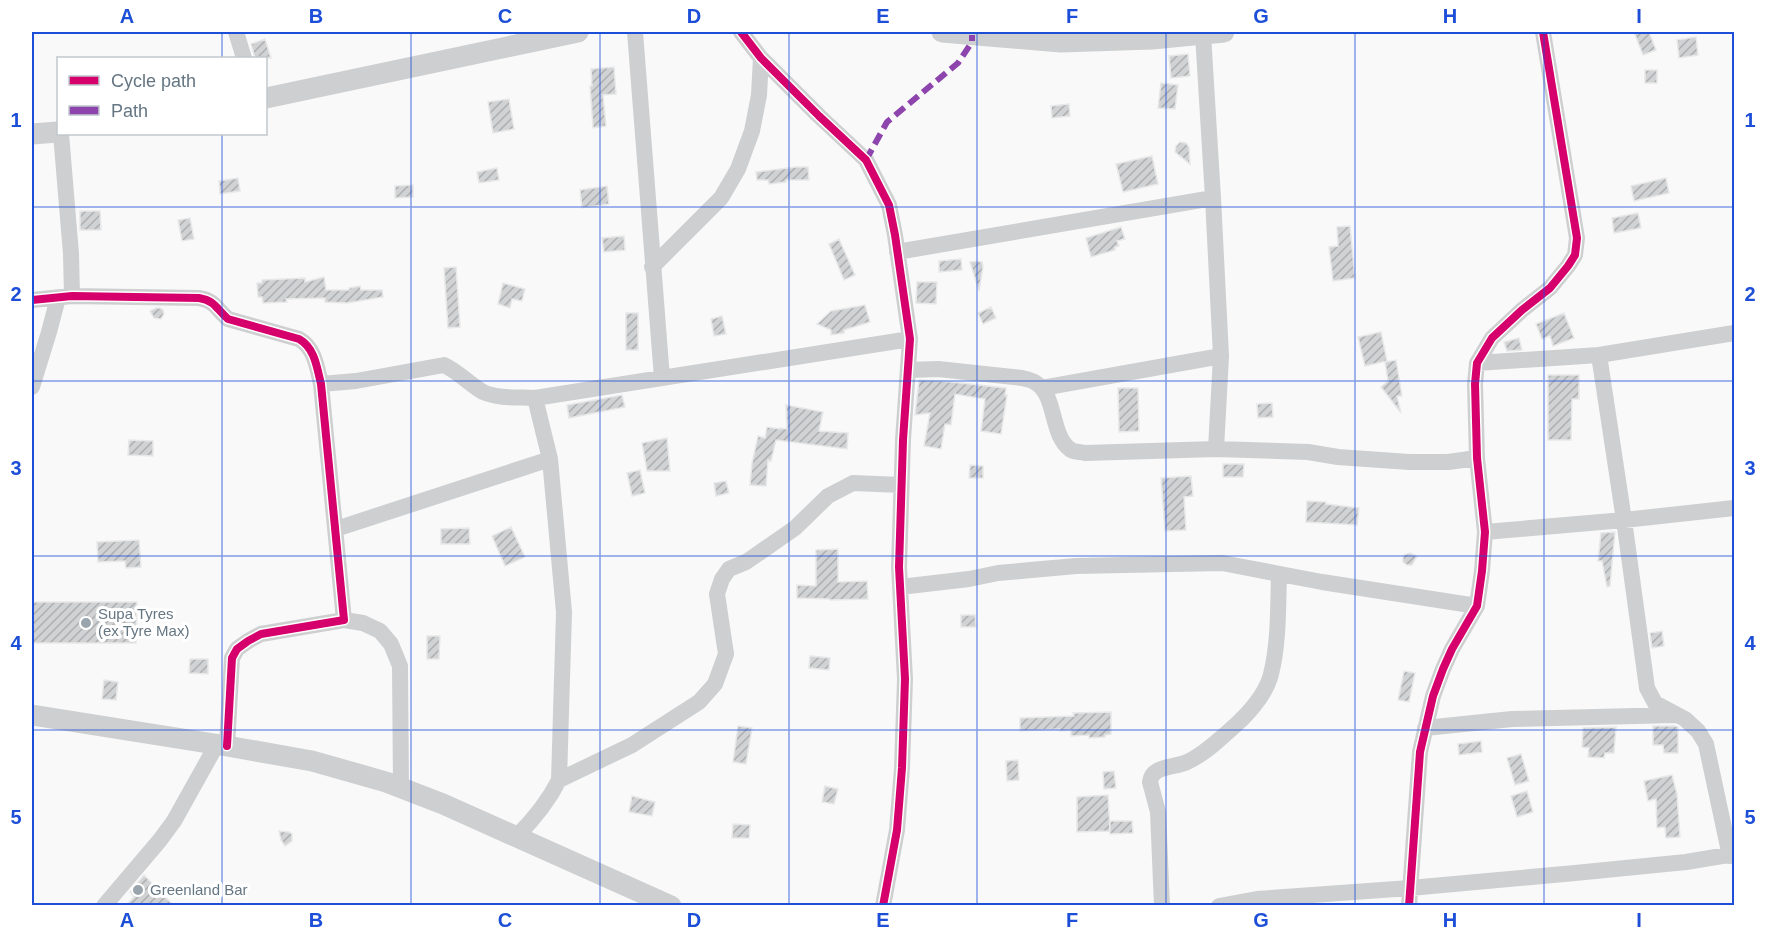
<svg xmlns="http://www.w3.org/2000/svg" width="1766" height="937" font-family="Arial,sans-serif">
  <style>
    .building { fill: url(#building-hatch); stroke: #e8e8e8; stroke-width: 1.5 }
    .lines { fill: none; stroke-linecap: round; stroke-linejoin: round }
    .minor { stroke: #cecfd0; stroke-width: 16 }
    .tertiary { stroke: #cecfd0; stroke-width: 21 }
    .quiet { stroke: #8e44ad; stroke-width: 6; stroke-dasharray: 12 6; stroke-linecap: butt }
    .cycleway-casing { stroke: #fff; stroke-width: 11 }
    .cycleway { stroke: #d6006c; stroke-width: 8 }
    .grid { fill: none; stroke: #1d4ed8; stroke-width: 1.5; stroke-opacity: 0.55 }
    .poi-dot { fill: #99a4ac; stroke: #fff; stroke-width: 2 }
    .labels { text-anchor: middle; stroke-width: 6; stroke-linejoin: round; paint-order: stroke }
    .poi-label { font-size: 15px; fill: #657683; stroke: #fff; text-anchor: start }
    .neatline { fill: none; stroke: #1d4ed8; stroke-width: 2 }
    .grid-label { font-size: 20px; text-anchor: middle; font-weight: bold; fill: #1d4ed8 }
  </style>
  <defs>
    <pattern id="building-hatch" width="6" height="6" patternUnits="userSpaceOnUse" patternTransform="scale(1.5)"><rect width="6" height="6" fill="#d0d2d3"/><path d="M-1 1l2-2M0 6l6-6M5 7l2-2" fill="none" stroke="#acafb1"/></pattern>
  </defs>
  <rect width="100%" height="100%" fill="#f9f9f9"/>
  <path class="building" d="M 1634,32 L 1649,32 L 1656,50 L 1643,55 Z
    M 1696,37 L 1698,55 L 1679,58 L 1677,40 Z
    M 265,39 L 271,58 L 255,58 L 251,44 Z
    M 1188,54 L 1190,76 L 1171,78 L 1169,56 Z
    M 614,67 L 616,94 L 603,95 L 606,126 L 593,128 L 590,86 L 592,86 L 591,69 Z
    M 1645,70 L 1657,70 L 1657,83 L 1645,83 Z
    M 1161,83 L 1178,85 L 1175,109 L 1158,108 Z
    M 509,99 L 514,129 L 493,133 L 488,102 Z
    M 1069,104 L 1070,116 L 1052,118 L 1051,106 Z
    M 1180,142 L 1186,143 L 1189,147 L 1190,164 L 1175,152 L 1176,146 Z
    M 1152,156 L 1158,184 L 1123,192 L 1116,164 Z
    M 796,167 L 808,167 L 809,180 L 786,180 L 786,182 L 769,184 L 768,180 L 757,180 L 756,172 Z
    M 497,168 L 499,180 L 479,183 L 477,172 Z
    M 238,178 L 240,191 L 220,194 L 219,181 Z
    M 1666,178 L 1669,193 L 1634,201 L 1631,186 Z
    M 413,185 L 413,197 L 395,198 L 395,186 Z
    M 607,186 L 609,204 L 582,208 L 580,190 Z
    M 80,211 L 100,211 L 101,230 L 80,230 Z
    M 1638,213 L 1641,228 L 1614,233 L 1612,218 Z
    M 190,218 L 194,239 L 182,241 L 178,220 Z
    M 1350,226 L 1355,278 L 1333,281 L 1329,247 L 1338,246 L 1337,227 Z
    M 1121,227 L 1125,239 L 1117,241 L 1119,246 L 1115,247 L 1115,250 L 1091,257 L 1086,238 Z
    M 624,236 L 625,250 L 604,252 L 602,238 Z
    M 839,239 L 855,275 L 844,280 L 829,244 Z
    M 961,259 L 962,270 L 939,272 L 939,261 Z
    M 977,261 L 982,262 L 983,267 L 979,291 L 970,262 Z
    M 456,267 L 460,327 L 448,328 L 444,268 Z
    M 324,277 L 326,290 L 349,290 L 349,288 L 360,286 L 361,290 L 382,290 L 383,297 L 347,303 L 325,302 L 325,298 L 286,299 L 287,302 L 263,303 L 262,297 L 258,297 L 257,283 L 262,283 L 262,280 L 305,278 L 305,282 Z
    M 917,282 L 937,282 L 936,304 L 916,303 Z
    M 503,283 L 525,289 L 522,301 L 512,299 L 510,308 L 498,304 Z
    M 865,305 L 870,322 L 844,330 L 844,333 L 831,335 L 831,330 L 817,324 L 831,311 Z
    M 991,307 L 996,318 L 983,324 L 978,313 Z
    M 156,308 L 160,308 L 163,310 L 164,314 L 161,319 L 154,318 L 150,311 Z
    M 626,313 L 638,313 L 638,350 L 626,350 Z
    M 1564,313 L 1574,338 L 1553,346 L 1550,336 L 1542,339 L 1536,324 Z
    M 722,316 L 726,334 L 714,336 L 711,319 Z
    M 1381,332 L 1387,361 L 1365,366 L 1358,337 Z
    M 1519,338 L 1522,350 L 1507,351 L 1504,342 Z
    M 1396,360 L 1402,396 L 1397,396 L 1401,413 L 1381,387 L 1388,381 L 1385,362 Z
    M 1548,375 L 1579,375 L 1579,399 L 1572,399 L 1571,440 L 1548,440 Z
    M 919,380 L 942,381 L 1006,388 L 1005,395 L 1007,395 L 1001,434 L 981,431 L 985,399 L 955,394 L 951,425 L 945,424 L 941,449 L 924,446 L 930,413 L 915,415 Z
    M 1118,388 L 1138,388 L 1139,431 L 1119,432 Z
    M 622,395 L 625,407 L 569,418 L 567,405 Z
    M 1272,403 L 1273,417 L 1258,418 L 1257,404 Z
    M 786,405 L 823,412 L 819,431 L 848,433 L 847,449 L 776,440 L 771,461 L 768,460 L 766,486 L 750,485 L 752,463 L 758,436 L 765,438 L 767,427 L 780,429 L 780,428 L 787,429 Z
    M 667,438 L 670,471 L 647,471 L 642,443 Z
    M 129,440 L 153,441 L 153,456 L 128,455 Z
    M 1223,464 L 1244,464 L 1243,477 L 1223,477 Z
    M 970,465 L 983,466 L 983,478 L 969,478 Z
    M 640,470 L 645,493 L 632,496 L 627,473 Z
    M 1191,476 L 1193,496 L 1184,497 L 1186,530 L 1165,531 L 1161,478 Z
    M 726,481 L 729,493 L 716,496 L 714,483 Z
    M 1307,501 L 1326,502 L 1326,504 L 1359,508 L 1357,525 L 1306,522 Z
    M 511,527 L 525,557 L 505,566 L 492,536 Z
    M 469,528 L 470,544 L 441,544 L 441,529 Z
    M 1615,532 L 1610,586 L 1607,587 L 1602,561 L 1598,561 L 1601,533 Z
    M 139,540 L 141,567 L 126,568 L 125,561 L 98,562 L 97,542 Z
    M 838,549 L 838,582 L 867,581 L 868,599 L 830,600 L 829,599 L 797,598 L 797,585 L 816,586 L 816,550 Z
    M 1410,553 L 1417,556 L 1412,565 L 1407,565 L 1403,562 L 1403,558 L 1404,555 Z
    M 32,602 L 137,602 L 136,643 L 32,643 Z
    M 961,615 L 975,615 L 976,627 L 961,627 Z
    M 1662,631 L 1664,646 L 1652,648 L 1650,633 Z
    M 427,636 L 440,636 L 439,659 L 427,659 Z
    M 810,656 L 830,658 L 829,670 L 809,668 Z
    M 190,659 L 208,659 L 208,674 L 189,673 Z
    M 1404,671 L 1415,673 L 1409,702 L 1398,700 Z
    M 104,680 L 118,682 L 116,700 L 102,699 Z
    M 1111,712 L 1111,734 L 1105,735 L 1105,737 L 1089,738 L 1089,735 L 1071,736 L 1071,730 L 1060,731 L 1060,729 L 1020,731 L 1020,718 L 1074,716 L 1073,713 Z
    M 738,726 L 752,728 L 746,764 L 733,762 Z
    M 1653,726 L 1675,726 L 1678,727 L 1678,753 L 1664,753 L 1663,745 L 1653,745 Z
    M 1616,727 L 1614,753 L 1605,753 L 1604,758 L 1588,757 L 1589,748 L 1582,747 L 1583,728 Z
    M 1481,741 L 1482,752 L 1459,755 L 1458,744 Z
    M 1521,754 L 1529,781 L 1515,785 L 1507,758 Z
    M 1018,760 L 1019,780 L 1007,781 L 1006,761 Z
    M 1114,771 L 1116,788 L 1104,789 L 1103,772 Z
    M 1672,775 L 1677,794 L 1680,837 L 1666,838 L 1665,827 L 1657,828 L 1656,799 L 1648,801 L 1644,781 Z
    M 825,786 L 838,789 L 834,804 L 822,802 Z
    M 1527,791 L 1533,812 L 1517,817 L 1511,796 Z
    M 1108,795 L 1110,831 L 1077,832 L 1077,797 Z
    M 632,796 L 655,802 L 652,816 L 629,812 Z
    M 1110,821 L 1132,821 L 1133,833 L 1110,834 Z
    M 733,824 L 750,825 L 749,838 L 732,838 Z
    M 279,831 L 289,832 L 292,834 L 292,841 L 285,846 L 281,840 Z
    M 144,875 L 174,906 L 125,906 L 134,897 L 130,892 Z"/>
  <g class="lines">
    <path class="minor" d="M 236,32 L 244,58
      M 635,32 C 645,147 652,263 662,378
      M 741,32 L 761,58 L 819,116 L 866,160 L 889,205 L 895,235 L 910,339 L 903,440 L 899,567 L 905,679 L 902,768 L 897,830 L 883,906
      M 1203,34 L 1213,198 L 1221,356 L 1216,449
      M 61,134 L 71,254 L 72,296
      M 897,252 L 1213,198
      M 652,267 L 721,198 L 738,169 L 752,131 L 759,95 L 761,58
      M 32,300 L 72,296 L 199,298 C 216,301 216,309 228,319 L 299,339 C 315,348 317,368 321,384 L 344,620 L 261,634 L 248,641 L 237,649 L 232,658 L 227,746
      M 1599,355 L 1624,520 L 1647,688 L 1655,703 L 1685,719 L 1698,731 L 1706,744 L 1730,856
      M 1477,363 L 1599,355 L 1734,333
      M 909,370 L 938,369 L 1022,378 C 1026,379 1032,380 1036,383 C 1057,396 1050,436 1071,450 C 1074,452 1081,452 1085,453 L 1216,449 L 1308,452 L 1338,457 L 1409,462 L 1448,462 L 1477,458
      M 321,384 L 356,381 L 444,365 C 459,372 469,384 483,392 C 499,399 519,397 535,398 L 910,339
      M 32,387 L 49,332 L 58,298
      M 1042,388 L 1221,356
      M 336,529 L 550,459
      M 1485,532 L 1624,520 L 1734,508
      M 900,587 L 969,579 L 998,573 L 1076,566 L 1222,563 L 1322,582 L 1477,606
      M 344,620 L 363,623 L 380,631 L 391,644 L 400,666 L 401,788
      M 1425,728 L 1512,719 L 1676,715
      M 559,780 L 632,745 L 699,702 L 715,684 L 726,654 L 717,594 L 722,579 L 729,569 L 746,562 L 795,528 L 828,496 L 853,483 L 901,485
      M 517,836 C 534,819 548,802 559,780 L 564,612 L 550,459 L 535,398
      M 104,906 L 160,840 L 174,821 L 217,744
      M 1162,906 L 1158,812 L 1150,782 C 1152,765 1175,768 1187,762 C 1205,754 1227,733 1241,720 C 1253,708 1267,691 1271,674 C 1279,643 1278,605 1279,574
      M 1219,906 L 1257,899 L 1410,888 L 1575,873 L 1686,862 L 1734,854
      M 1409,906 L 1420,752 L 1433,696 L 1443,669 L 1452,649 L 1477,606 L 1482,571 L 1485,532 L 1477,458 L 1475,384 L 1477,363 L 1492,338 L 1522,310 L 1550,288 L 1568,266 L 1575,255 L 1577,238 L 1543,32"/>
    <path class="tertiary" d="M 942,32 L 1061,42 L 1152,39 L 1224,32
      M 266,98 L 578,32
      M 32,134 L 58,132
      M 32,715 L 227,746 L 312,761 L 386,782 L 443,804 L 671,906"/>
    <path class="quiet" d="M 866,160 L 887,122 L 958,63 L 972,42 L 972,35"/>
    <g class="cycleway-casing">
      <path id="cycleway" d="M 741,32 L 761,58 L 819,116 L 866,160 L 889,205 L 895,235 L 910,339 L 903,440 L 899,567 L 905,679 L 902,768 L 897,830 L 883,906
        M 32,300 L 72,296 L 199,298 C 216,301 216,309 228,319 L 299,339 C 315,348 317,368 321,384 L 344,620 L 261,634 L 248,641 L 237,649 L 232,658 L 227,746
        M 1409,906 L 1420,752 L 1433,696 L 1443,669 L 1452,649 L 1477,606 L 1482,571 L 1485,532 L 1477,458 L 1475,384 L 1477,363 L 1492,338 L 1522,310 L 1550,288 L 1568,266 L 1575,255 L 1577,238 L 1543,32"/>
    </g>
    <use href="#cycleway" class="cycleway"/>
  </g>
  <path class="grid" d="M 222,32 L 222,58M 411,32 L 411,906M 600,32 L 600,906M 789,32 L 789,906M 977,32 L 977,906M 1166,32 L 1166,906M 1355,32 L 1355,906M 1544,32 L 1544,906M 222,134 L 222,906M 32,207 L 1734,207M 32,381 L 1734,381M 32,556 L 1734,556M 32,730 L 1734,730"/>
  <g class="poi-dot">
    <circle cx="86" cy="623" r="6"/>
    <circle cx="138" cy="890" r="6"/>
  </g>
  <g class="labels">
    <g class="poi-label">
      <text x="98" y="619">Supa Tyres<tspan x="98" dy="17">(ex Tyre Max)</tspan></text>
      <text x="150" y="895">Greenland Bar</text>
    </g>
  </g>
  <rect width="1766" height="937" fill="none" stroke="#ffffff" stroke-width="66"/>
  <rect x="57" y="57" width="210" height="78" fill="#ffffff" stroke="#c1c8cd" stroke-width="1.5"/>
  <rect x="69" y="76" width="30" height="9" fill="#d6006c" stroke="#c1c8cd" stroke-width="1.5"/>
  <text x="111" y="87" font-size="18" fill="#657683">Cycle path</text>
  <rect x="69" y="106" width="30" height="9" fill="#8e44ad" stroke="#c1c8cd" stroke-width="1.5"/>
  <text x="111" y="117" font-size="18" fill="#657683">Path</text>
  <rect x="33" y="33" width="1700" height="871" class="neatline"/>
  <g class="grid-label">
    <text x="127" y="23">A</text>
    <text x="316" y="23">B</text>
    <text x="505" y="23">C</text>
    <text x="694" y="23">D</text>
    <text x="883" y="23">E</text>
    <text x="1072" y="23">F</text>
    <text x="1261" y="23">G</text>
    <text x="1450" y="23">H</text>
    <text x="1639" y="23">I</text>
    <text x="16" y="127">1</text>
    <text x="1750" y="127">1</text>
    <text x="16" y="301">2</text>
    <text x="1750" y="301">2</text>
    <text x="16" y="475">3</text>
    <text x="1750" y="475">3</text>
    <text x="16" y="650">4</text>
    <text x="1750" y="650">4</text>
    <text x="16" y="824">5</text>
    <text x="1750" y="824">5</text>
    <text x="127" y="927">A</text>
    <text x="316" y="927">B</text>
    <text x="505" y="927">C</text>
    <text x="694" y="927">D</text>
    <text x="883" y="927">E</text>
    <text x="1072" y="927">F</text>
    <text x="1261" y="927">G</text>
    <text x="1450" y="927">H</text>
    <text x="1639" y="927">I</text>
  </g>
</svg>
